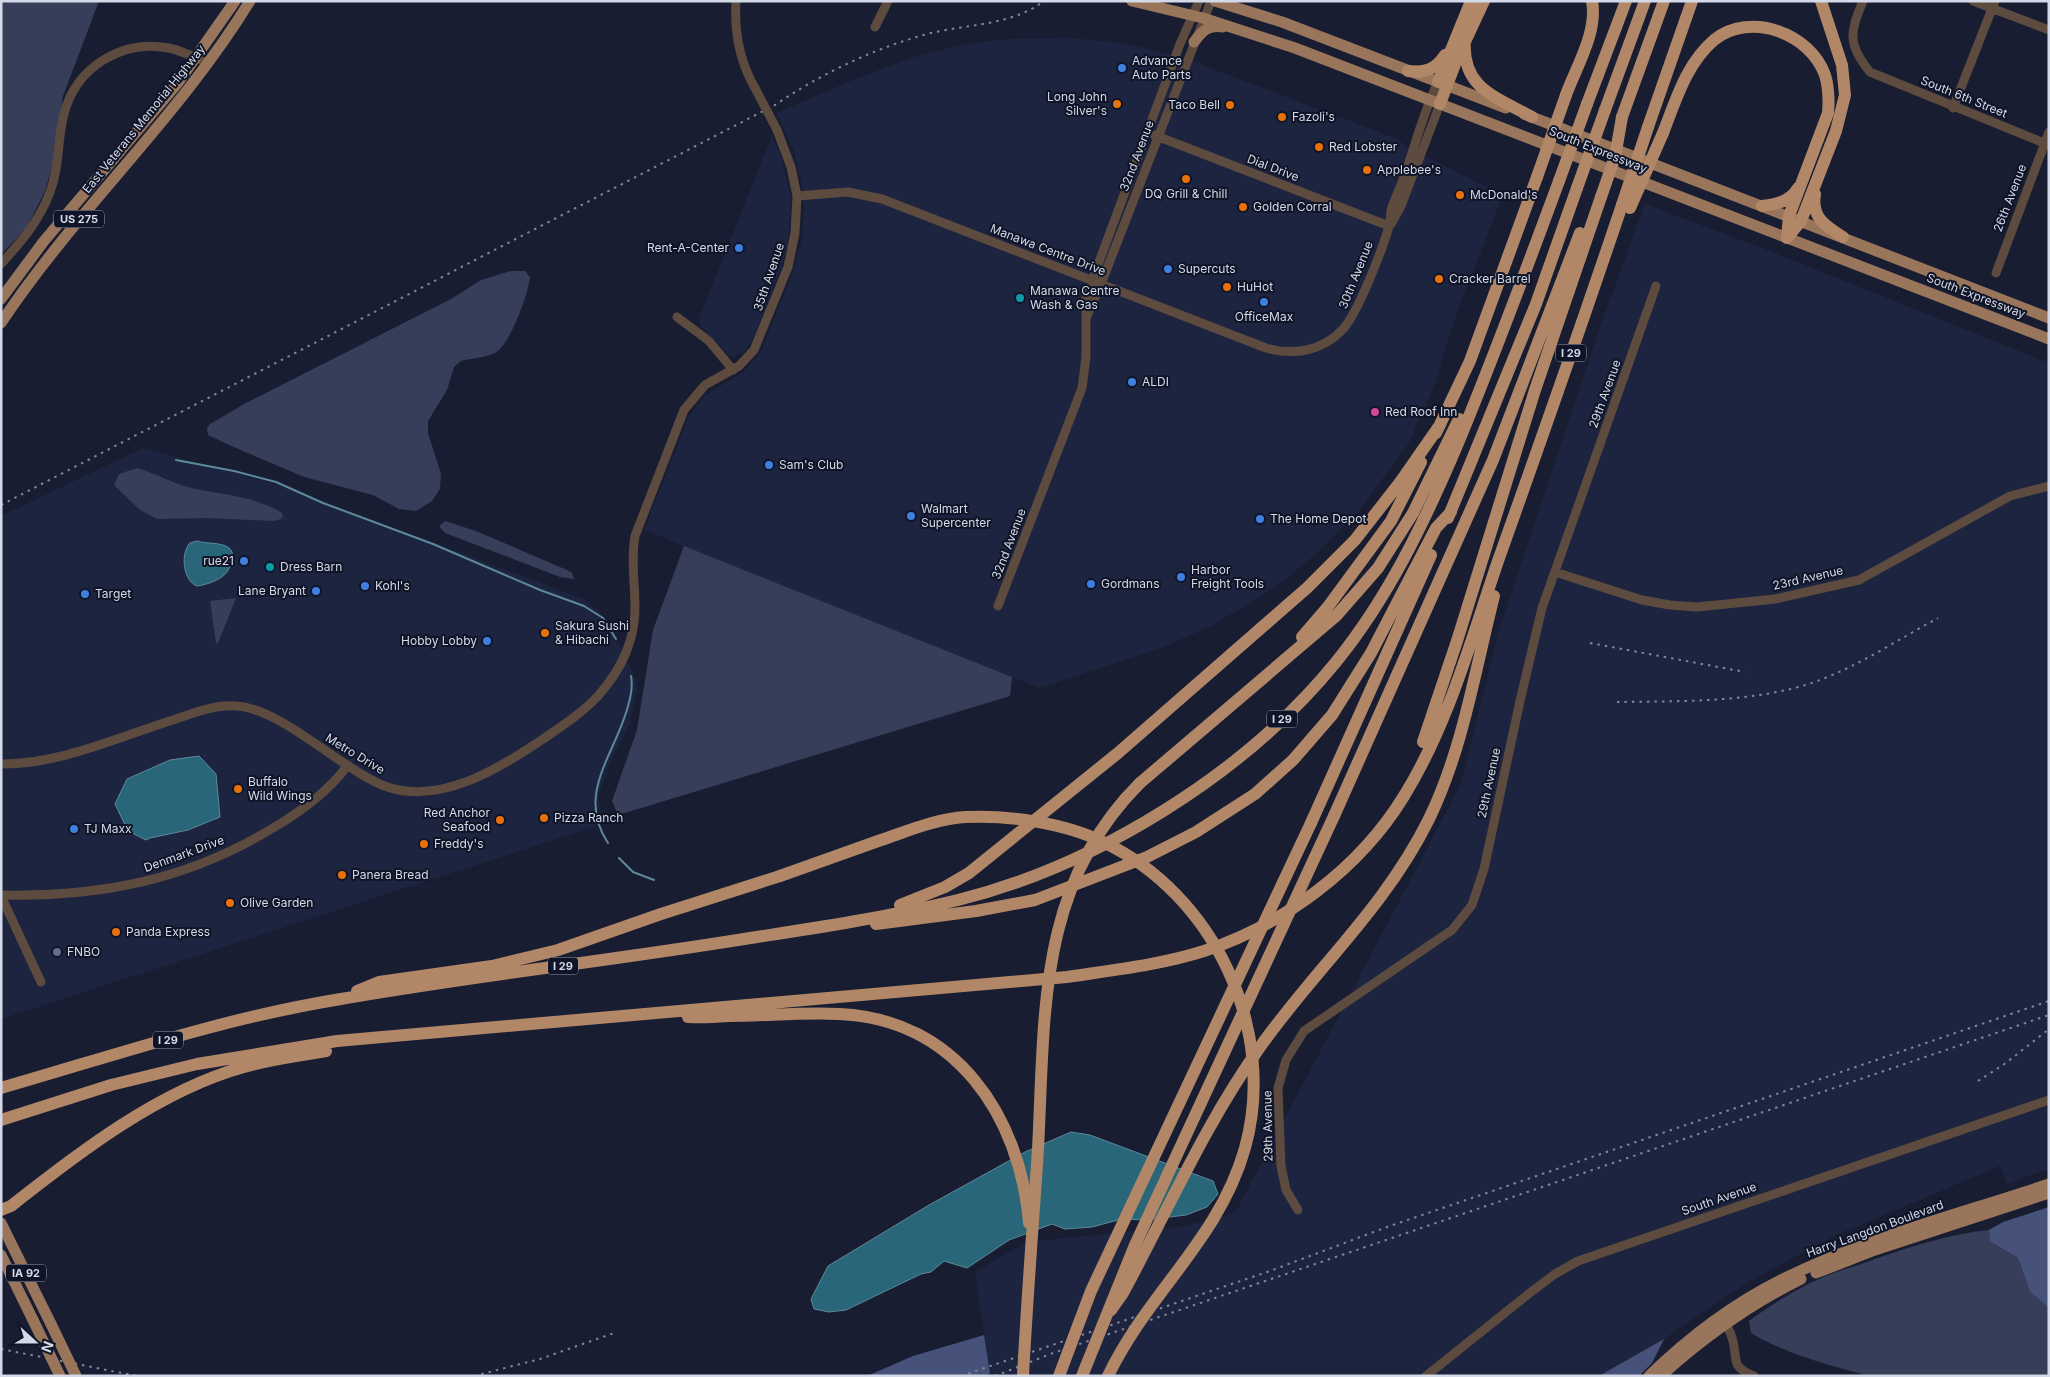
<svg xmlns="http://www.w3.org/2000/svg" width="2050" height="1377" font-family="Inter,sans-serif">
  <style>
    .built { fill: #1d243f }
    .green { fill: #363e5a }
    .forest { fill: #47527b }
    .water { fill: #296679; stroke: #5d899a }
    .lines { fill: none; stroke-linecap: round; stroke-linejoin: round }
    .stream { stroke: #5d899a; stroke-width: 2 }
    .minor { stroke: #5c4b3e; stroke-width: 9 }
    .major { stroke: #99765b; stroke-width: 11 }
    .highway { stroke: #b18767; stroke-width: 12 }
    .rail { stroke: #818697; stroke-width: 2; stroke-dasharray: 2.5 5; stroke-linecap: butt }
    .minor-bridge { stroke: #5c4b3e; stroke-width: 9 }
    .major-bridge { stroke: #99765b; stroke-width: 11 }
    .highway-bridge { stroke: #b18767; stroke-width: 12 }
    .shop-dot { fill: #3f7fe0; stroke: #0f1427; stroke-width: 2 }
    .food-dot { fill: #e8710a; stroke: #0f1427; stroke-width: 2 }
    .culture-dot { fill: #0f9aa8; stroke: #0f1427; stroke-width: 2 }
    .hotel-dot { fill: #d1479c; stroke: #0f1427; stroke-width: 2 }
    .service-dot { fill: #5c6f8a; stroke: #0f1427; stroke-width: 2 }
    .labels { text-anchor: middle; stroke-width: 4; stroke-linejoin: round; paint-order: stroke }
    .shield { fill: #0f1427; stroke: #9a9fae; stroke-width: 1 }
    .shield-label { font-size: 11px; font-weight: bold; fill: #d5dae8 }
    .poi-label { font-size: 12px; fill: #d5dae8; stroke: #0f1427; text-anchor: start }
    .street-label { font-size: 12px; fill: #d5dae8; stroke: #0f1427 }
  </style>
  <rect width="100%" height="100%" fill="#181d32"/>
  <path class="built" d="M 1073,38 L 1129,44 L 1187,59 L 1397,139 L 1412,150 L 1503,195 L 1457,312 L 1433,389 L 1409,443 L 1355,516 L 1316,554 L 1289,576 L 1265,594 L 1213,625 L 1164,647 L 1039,688 L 644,530 L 688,418 L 704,396 L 743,372 L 760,354 L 794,269 L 803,234 L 804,195 L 794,152 L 777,113 L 855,79 L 911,58 L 960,45 L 1007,39 Z
    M 772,136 L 781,156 L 791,197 L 788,243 L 782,265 L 755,335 L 747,349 L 733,357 L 730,356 L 702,327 L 699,319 Z
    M 1645,204 L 1770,251 L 2049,363 L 2049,1169 L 2007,1184 L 2000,1166 L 1834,1236 L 1750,1281 L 1664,1339 L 1599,1376 L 986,1376 L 990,1373 L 975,1272 L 1026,1242 L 1184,1226 L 1235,1213 L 1461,784 L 1498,634 L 1605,313 Z
    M 143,448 L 279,485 L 584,599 L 606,618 L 633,673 L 637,687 L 630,724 L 610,762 L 599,794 L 600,825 L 1,1019 L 1,516 Z"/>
  <path class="green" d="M 1,1 L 99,1 L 63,96 L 53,164 L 45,191 L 27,227 L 1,255 Z
    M 511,271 L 525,271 L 530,277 C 528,295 510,345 495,353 C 484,358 472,358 461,361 L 454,367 L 447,390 L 428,421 L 428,433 L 441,474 L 440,489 L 432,501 L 416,511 L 399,509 L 373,495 L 304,477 L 229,445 L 208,435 L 207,428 L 210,424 L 246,403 L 451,299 L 481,280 Z
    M 137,468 C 156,473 173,484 192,488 C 222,495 255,496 282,513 L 283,518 L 275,521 L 207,518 L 157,519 L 140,510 L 114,485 L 119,474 Z
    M 445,521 L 476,531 L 567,570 L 572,573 L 574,579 L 560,577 L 445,533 L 439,526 Z
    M 684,546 L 1012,677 L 1010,696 L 618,815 L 612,801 L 637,730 L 653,630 Z
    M 236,598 L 218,643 L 216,644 L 210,601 Z
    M 1989,1230 L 1991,1241 L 2018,1258 L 2030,1292 L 2048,1307 L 2049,1376 L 1870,1376 C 1832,1367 1784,1353 1751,1333 L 1749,1321 C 1774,1303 1802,1285 1831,1274 C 1846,1268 1861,1265 1875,1259 C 1913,1246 1949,1234 1989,1230 Z"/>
  <path class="forest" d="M 2049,1207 L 2049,1314 L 2048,1307 L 2030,1292 L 2018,1258 L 1990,1241 L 1989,1230 L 2003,1222 Z
    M 984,1335 L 990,1373 L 986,1376 L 867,1376 L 913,1356 Z
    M 1664,1339 L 1652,1363 L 1639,1376 L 1599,1376 Z"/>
  <path class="water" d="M 197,541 C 206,544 222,542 229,548 C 237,554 230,571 223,576 C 217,581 205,585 197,586 C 183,581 180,553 190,543 Z
    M 199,756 L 216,774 L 220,817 L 188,830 L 150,838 L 146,840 L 128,831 L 115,804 L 127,779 L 170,760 Z
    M 1071,1132 L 1090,1135 L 1213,1181 L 1218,1194 L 1207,1207 L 1186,1215 L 1145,1220 L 1122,1219 L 1092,1227 L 1065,1229 L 1052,1224 L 1009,1240 L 967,1268 L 944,1261 L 931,1272 L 921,1274 L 846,1310 L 829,1312 L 814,1309 L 811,1299 L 828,1266 L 929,1205 L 1025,1152 Z"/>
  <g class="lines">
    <path class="stream" d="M 176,460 L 234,471 L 276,482 L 323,503 L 433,544 L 540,590 L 584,606 L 603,618 L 616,639
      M 608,843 C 575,794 616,753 628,706 C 631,696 633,686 631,676
      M 619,858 L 633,872 L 654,880"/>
    <path class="minor" d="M 736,1 C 734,32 740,62 755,88
      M 1863,1 C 1850,32 1847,44 1870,72 L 2049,145
      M 1973,1 L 2049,30
      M 875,27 L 888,1
      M 1953,108 L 1995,1
      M 1154,135 L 1389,226
      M 797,196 L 848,192 L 882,199 L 1266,348 C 1294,356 1323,351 1343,329 C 1358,313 1383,248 1389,226 C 1391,220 1390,213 1392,207 C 1396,195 1402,184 1406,172 C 1416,141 1424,111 1438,82
      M 1391,224 L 1401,206 L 1440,104
      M 1,264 C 21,242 40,220 50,192 C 60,166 57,140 64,114 C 76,67 122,39 169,48 C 182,51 195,57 208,63
      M 1996,273 L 2049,132
      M 1087,316 L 1101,284 L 1211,1
      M 677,317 L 709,341 L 733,370
      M 1555,572 L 1642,600 L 1670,605 L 1697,607 L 1775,599 L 1859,580 L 2010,496 L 2049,486
      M 998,606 L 1082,388 L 1086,357 L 1086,297 L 1180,44 L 1199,1
      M 1,764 C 58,765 119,737 173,720 C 193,713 215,704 237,706 C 281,709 339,767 382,785 C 438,808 502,767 546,737 C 565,724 583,712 598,696 C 611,681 622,665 628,647 C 643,608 628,574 635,536 L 684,410 L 705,385 L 739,366 L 754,350 L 788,267 L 795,233 L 797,196 L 791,167 L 777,130
      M 1,895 C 101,897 187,880 273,828 C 302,811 328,792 348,765
      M 1,896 L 41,982
      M 1298,1210 L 1286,1190 L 1281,1166 L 1278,1088 L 1286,1060 L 1304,1031 L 1452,930 L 1472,905 L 1484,869 L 1520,701 L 1542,608 L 1656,286
      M 1723,1319 C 1727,1325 1731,1334 1733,1341 C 1738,1361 1730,1366 1754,1376
      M 1426,1376 L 1531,1292 L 1555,1274 L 1578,1261 L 2049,1100"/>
    <path class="major" d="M 1132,1 L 1203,18 L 1295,48 L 2049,339
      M 1215,1 L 1282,22 L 1506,108
      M 1194,42 C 1203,30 1208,25 1223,27
      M 1524,114 L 2049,318
      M 1,299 L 44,241 L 177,84 L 235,1
      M 1,323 C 76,210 179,117 250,1
      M 1,1223 L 51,1324
      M 1,1255 L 33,1320
      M 1816,1273 L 1875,1250 L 2049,1193
      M 1649,1376 C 1688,1338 1733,1304 1781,1280 C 1865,1238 1960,1214 2049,1184
      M 1661,1376 C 1704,1337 1749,1305 1801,1279"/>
    <path class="highway" d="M 1465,40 C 1461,88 1496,97 1532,117
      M 1408,71 C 1425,73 1435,70 1445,55
      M 1438,82 L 1471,1
      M 1566,95 C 1576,67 1598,32 1592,1
      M 1440,104 L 1457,59 L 1484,1
      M 1587,104 L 1626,1
      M 1605,110 L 1645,1
      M 1622,117 L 1664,1
      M 1648,127 L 1692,1
      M 1663,133 C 1676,100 1686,64 1714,40 C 1750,11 1810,33 1825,75 C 1829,88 1829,101 1828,113 L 1789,216 L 1787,238
      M 1815,194 C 1811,217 1825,226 1843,237
      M 1762,206 C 1776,204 1790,202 1798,188
      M 1787,238 L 1801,221 L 1836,131 L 1845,95 L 1842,65 L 1821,1
      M 1436,433 L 1470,361 L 1537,177
      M 1448,518 L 1536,304 L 1577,188
      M 1302,637 L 1327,608 L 1391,521 L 1421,462
      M 1423,742 L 1457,641 L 1535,390 L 1601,197
      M 1140,783 L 1336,616 L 1378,568 L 1413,513 L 1459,419
      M 1334,816 L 1493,460 L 1580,233
      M 1311,823 L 1431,555
      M 900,905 L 945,887 L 969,873 L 1118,753 L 1307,588 L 1355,540 L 1401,481 L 1440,425
      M 876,924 L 976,911 L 1035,900 L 1147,857 L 1196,832 L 1255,794 L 1293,760 L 1332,715 L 1371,653 L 1436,528 L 1451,512
      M 357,991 L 379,982 L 492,966 L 558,950 L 661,914 L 780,876
      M 688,1017 C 701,1018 716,1017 729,1016 C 766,1016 803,1012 839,1014 C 956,1019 1020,1116 1029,1223
      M 1,1088 C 112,1056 221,1019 335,1000 C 471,976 608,961 744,939 C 816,928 888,917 958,900 C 1096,866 1246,773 1336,662 C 1388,598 1424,523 1456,448 C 1493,360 1526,270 1559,181
      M 1,1120 L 111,1085 L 197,1064 L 337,1041 L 1067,977 C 1113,970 1160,965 1204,951 C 1285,924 1360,868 1404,796 C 1448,725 1471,640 1498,561 C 1540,443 1582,324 1622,205
      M 1,1210 L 11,1206 C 78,1153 160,1090 244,1067 C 271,1059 299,1056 326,1051
      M 1111,1310 L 1123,1293 C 1168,1210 1205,1124 1260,1047 C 1316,968 1385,908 1429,819 C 1463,749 1475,670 1494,596"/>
    <path class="rail" d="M 1,505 L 775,105 C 821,74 872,49 927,34 C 966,24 1011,26 1044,1
      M 1590,643 L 1745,672
      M 1617,702 C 1682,701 1759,703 1820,680 C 1860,665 1901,638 1938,618
      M 1978,1081 L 2006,1063 L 2049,1029
      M 1,1349 L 137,1376
      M 474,1376 L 540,1359 L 617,1332
      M 961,1376 L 1270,1271 L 1387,1227 L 2049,1001
      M 995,1376 L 1053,1353 L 2049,1015"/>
    <path class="minor-bridge" d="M 755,88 L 777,130"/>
    <path class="major-bridge" d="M 33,1320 L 60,1376
      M 51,1324 L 76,1376"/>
    <path class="highway-bridge" d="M 1537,177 L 1566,95
      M 1559,181 L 1587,104
      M 1577,188 L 1605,110
      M 1601,197 L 1615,157 L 1622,117
      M 1622,205 L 1648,127
      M 1630,208 L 1663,133
      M 780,876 C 814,864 847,852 881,840 C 908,831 936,819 965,817 C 1008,815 1065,823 1103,842 C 1214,894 1278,1030 1245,1148 C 1219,1240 1148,1292 1108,1376
      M 1023,1376 C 1027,1300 1033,1224 1038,1149 C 1045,1015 1037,885 1140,783
      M 1059,1376 L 1091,1291 L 1311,823
      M 1082,1376 L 1135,1245 L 1334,816"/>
  </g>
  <g class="shop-dot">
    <circle cx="1122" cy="68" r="5"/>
    <circle cx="739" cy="248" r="5"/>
    <circle cx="1168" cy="269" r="5"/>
    <circle cx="1264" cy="302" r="5"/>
    <circle cx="1132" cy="382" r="5"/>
    <circle cx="769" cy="465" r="5"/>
    <circle cx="911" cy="516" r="5"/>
    <circle cx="1260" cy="519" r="5"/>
    <circle cx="244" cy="561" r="5"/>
    <circle cx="1181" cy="577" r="5"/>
    <circle cx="1091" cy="584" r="5"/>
    <circle cx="365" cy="586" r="5"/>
    <circle cx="316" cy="591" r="5"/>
    <circle cx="85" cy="594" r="5"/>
    <circle cx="487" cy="641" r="5"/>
    <circle cx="74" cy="829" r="5"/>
  </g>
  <g class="food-dot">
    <circle cx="1117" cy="104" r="5"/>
    <circle cx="1230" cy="105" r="5"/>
    <circle cx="1282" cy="117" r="5"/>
    <circle cx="1319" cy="147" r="5"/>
    <circle cx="1367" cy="170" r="5"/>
    <circle cx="1186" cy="179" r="5"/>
    <circle cx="1460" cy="195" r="5"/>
    <circle cx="1243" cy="207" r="5"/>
    <circle cx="1439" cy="279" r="5"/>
    <circle cx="1227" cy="287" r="5"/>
    <circle cx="545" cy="633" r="5"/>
    <circle cx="238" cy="789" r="5"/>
    <circle cx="544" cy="818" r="5"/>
    <circle cx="500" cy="820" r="5"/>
    <circle cx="424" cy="844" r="5"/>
    <circle cx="342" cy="875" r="5"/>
    <circle cx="230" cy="903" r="5"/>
    <circle cx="116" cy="932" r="5"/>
  </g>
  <g class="culture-dot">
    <circle cx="1020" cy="298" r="5"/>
    <circle cx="270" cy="567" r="5"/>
  </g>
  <circle class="hotel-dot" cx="1375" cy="412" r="5"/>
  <circle class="service-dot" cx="57" cy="952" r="5"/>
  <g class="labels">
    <g class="shield">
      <rect x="54" y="210.5" width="50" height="17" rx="4"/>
      <rect x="1556" y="344.5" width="30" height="17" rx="4"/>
      <rect x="1267" y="710.5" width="30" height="17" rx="4"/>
      <rect x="548" y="957.5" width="30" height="17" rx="4"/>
      <rect x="153" y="1031.5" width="30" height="17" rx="4"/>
      <rect x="6" y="1264.5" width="40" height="17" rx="4"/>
    </g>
    <g class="shield-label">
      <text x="79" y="223">US 275</text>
      <text x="1571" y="357">I 29</text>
      <text x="1282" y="723">I 29</text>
      <text x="563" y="970">I 29</text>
      <text x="168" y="1044">I 29</text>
      <text x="26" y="1277">IA 92</text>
    </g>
    <g class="poi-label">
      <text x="1132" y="65">Advance<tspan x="1132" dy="14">Auto Parts</tspan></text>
      <text x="1107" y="101" text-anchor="end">Long John<tspan x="1107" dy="14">Silver's</tspan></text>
      <text x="1220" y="109" text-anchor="end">Taco Bell</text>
      <text x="1292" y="121">Fazoli's</text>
      <text x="1329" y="151">Red Lobster</text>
      <text x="1377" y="174">Applebee's</text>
      <text x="1186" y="198" text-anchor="middle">DQ Grill &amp; Chill</text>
      <text x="1470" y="199">McDonald's</text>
      <text x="1253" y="211">Golden Corral</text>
      <text x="729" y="252" text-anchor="end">Rent-A-Center</text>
      <text x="1178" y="273">Supercuts</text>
      <text x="1449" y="283">Cracker Barrel</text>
      <text x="1237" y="291">HuHot</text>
      <text x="1030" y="295">Manawa Centre<tspan x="1030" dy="14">Wash &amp; Gas</tspan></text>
      <text x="1264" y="321" text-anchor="middle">OfficeMax</text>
      <text x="1142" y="386">ALDI</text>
      <text x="1385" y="416">Red Roof Inn</text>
      <text x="779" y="469">Sam's Club</text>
      <text x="921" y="513">Walmart<tspan x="921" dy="14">Supercenter</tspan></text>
      <text x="1270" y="523">The Home Depot</text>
      <text x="234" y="565" text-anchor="end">rue21</text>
      <text x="280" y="571">Dress Barn</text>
      <text x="1191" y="574">Harbor<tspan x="1191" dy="14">Freight Tools</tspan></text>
      <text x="1101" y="588">Gordmans</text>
      <text x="375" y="590">Kohl's</text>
      <text x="306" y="595" text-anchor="end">Lane Bryant</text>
      <text x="95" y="598">Target</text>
      <text x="555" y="630">Sakura Sushi<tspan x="555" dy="14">&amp; Hibachi</tspan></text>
      <text x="477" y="645" text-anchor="end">Hobby Lobby</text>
      <text x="248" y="786">Buffalo<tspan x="248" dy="14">Wild Wings</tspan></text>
      <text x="490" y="817" text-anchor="end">Red Anchor<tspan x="490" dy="14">Seafood</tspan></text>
      <text x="554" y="822">Pizza Ranch</text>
      <text x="84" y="833">TJ Maxx</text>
      <text x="434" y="848">Freddy's</text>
      <text x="352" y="879">Panera Bread</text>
      <text x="240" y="907">Olive Garden</text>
      <text x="126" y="936">Panda Express</text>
      <text x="67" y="956">FNBO</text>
    </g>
    <g class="street-label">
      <text transform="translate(1964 97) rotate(22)" y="4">South 6th Street</text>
      <text transform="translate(144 119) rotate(-51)" y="4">East Veterans Memorial Highway</text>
      <text transform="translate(1598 150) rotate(22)" y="4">South Expressway</text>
      <text transform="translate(1137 156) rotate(-69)" y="4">32nd Avenue</text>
      <text transform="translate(1273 168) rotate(21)" y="4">Dial Drive</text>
      <text transform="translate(2010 198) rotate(-69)" y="4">26th Avenue</text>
      <text transform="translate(1048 250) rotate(21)" y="4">Manawa Centre Drive</text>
      <text transform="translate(1356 275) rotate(-68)" y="4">30th Avenue</text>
      <text transform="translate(769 277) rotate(-71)" y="4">35th Avenue</text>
      <text transform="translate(1976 296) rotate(21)" y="4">South Expressway</text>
      <text transform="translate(1605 394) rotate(-70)" y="4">29th Avenue</text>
      <text transform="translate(1009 544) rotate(-69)" y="4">32nd Avenue</text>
      <text transform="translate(1808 578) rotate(-13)" y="4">23rd Avenue</text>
      <text transform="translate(355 754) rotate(31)" y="4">Metro Drive</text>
      <text transform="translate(1489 783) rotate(-78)" y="4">29th Avenue</text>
      <text transform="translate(184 854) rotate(-20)" y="4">Denmark Drive</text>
      <text transform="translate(1268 1126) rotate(-91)" y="4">29th Avenue</text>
      <text transform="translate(1719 1199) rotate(-19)" y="4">South Avenue</text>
      <text transform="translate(1875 1229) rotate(-20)" y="4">Harry Langdon Boulevard</text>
    </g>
  </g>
  <rect width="2050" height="1377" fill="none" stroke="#d5dae8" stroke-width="5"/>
  <g transform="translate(35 1342) rotate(111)" stroke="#0f1427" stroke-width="4" paint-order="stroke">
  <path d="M0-4L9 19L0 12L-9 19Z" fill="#d5dae8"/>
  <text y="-8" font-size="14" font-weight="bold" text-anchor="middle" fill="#d5dae8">N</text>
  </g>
</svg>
